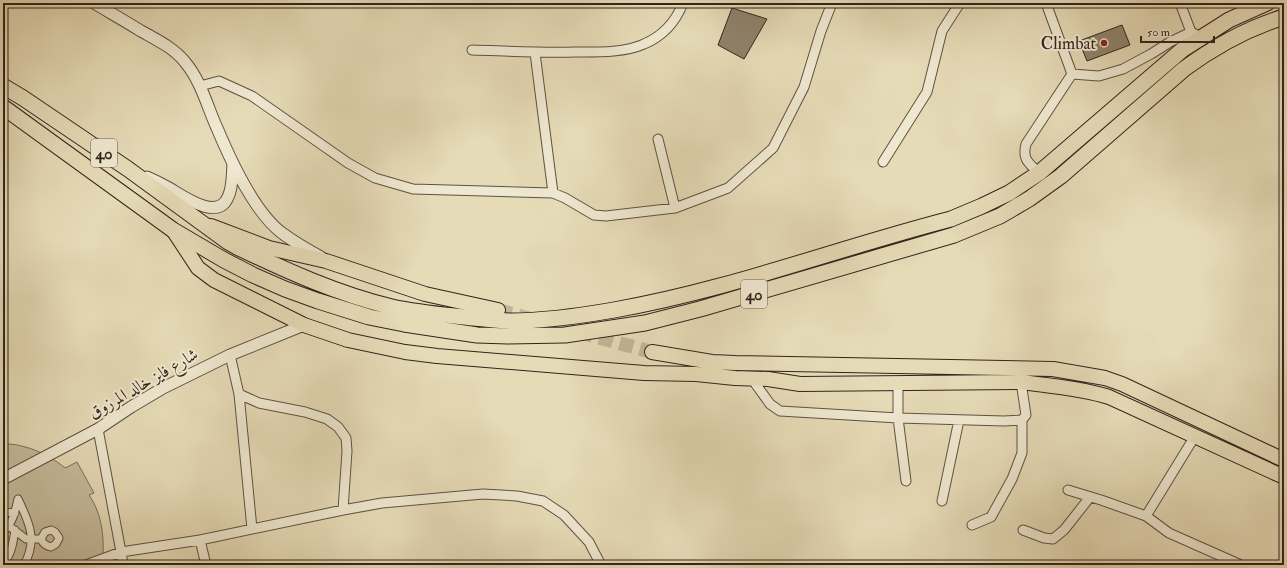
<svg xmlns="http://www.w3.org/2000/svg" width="1287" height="568" font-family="'IM FELL Double Pica',Amiri,serif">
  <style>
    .green { fill: #c7bc9d; stroke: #7c705c }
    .building { fill: #8f836d; stroke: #31241c }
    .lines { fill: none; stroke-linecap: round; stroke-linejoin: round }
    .primary-tunnel { stroke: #c2b698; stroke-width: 14; stroke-dasharray: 14 7; stroke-linecap: butt }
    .pedestrian-casing { stroke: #5e5243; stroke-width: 9 }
    .minor-casing { stroke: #5e5243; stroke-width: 11 }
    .tertiary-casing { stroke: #5e5243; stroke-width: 13 }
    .primary-casing { stroke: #31241c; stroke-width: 16 }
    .trunk-casing { stroke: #31241c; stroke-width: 17 }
    .pedestrian { stroke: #efe8d0; stroke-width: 7 }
    .minor { stroke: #efe8d0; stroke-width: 9 }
    .tertiary { stroke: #efe8d0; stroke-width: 11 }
    .primary { stroke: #e6dbb7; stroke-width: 14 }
    .trunk { stroke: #e6dbb7; stroke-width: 15 }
    .poi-dot { fill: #8f2418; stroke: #efe8d0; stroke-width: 1.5 }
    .labels { text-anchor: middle; stroke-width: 4; stroke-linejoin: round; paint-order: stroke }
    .shield { fill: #efe8d0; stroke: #6a5f52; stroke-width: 1 }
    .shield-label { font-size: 16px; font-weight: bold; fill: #31241c }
    .poi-label { font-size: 17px; fill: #31241c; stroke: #efe8d0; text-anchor: end }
    .street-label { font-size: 17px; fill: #31241c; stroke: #efe8d0 }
  </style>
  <rect width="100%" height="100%" fill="#e6dbb7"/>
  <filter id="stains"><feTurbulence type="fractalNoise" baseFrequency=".005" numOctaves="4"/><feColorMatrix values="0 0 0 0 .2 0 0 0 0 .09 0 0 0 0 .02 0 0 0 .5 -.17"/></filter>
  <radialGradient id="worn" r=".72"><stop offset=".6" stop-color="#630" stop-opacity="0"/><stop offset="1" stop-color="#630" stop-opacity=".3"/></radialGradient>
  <path class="green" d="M 3,444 C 24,443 50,455 65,468 L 77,462 L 94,493 L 89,495 C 103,515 105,542 102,565 L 3,565 Z"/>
  <path class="building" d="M 732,8 L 767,19 L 744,59 L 718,45 Z
    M 1122,25 L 1130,45 L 1087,61 L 1079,41 Z"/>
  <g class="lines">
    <path class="primary-tunnel" d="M 498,310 L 652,352"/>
    <g class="pedestrian-casing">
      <path id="pedestrian" d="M 3,512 L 15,513
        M 9,526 L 26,539 L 41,539 C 43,544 46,546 51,547 L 56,544 L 59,538 L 55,532 L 51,530 L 45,532 L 41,539
        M 3,532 C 13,523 15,512 18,499 C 29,522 38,540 24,565
        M 3,537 L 4,538
        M 3,564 C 12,554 13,542 15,530"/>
    </g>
    <g class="minor-casing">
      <path id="minor" d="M 1180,3 L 1191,32 L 1197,35
        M 472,50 C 506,51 541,53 575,52 C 597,52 624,53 644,44 C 663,36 676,21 683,3
        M 535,53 L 553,193
        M 1072,74 L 1099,76 L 1123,69 L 1151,54 L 1170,42 L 1191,32
        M 200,86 L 219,81 L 252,96 L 348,163 L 375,178 L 413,189 L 553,193 L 565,198 L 594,215 L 606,216 L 675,208 L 728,188 L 773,148 L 804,87 L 821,31 L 832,3
        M 658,139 L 675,208
        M 883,162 L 927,92 L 942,31 L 960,3
        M 1039,173 C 1029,163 1022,160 1026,144 L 1072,74 L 1046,3
        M 230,355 L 239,394 L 259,403 L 305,412 L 327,419 L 338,427 L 346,438 L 347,451 L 343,510
        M 752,379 L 770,404 L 780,411 L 898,418 L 1004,421 L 1022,420 L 1026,415 L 1021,382
        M 898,384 L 898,418 L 906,481
        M 239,394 L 252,529
        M 98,429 L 121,552 L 123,565
        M 1195,436 L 1146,516 L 1169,533 L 1239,564
        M 1068,490 L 1101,500 L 1146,516
        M 942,501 L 959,420
        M 972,525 L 991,517 L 1012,479 L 1022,453 L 1022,420
        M 1023,530 L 1044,538 L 1053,539 L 1064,530 L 1090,497
        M 200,540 L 343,510 L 382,503 L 483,494 L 517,496 L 543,501 L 564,515 L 589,542 L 601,565
        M 86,565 L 121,552 L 200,540 L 206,565"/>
    </g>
    <g class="tertiary-casing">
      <path id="tertiary" d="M 94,3 C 109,12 125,21 141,31 C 157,40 174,48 185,62 C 201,81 207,106 217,128 C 230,159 255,213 282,233 C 294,242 308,250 321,257
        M 147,177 C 154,180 162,184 169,188 C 183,196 218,222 228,197 C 233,187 232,175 233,164
        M 3,479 L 98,429 L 131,407 L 163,388 L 230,355 L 304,325"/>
    </g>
    <g class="primary-casing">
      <path id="primary" d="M 211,226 L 269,248 L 326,261 L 425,294 L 498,310
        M 173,230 L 198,268 L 214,280 L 304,325 L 348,340 L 405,352 L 437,356 L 644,373 L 696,374 L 735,378 L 768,379 L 800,384 L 1021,382 C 1050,386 1080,388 1109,397 L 1284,477
        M 652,352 L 712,362 L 735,363 L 1053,369 L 1105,378 L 1122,384 L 1284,460"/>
    </g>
    <g class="trunk-casing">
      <path id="trunk" d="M 3,86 L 23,98 L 128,169 L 228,242 L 237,247 C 287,271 338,294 392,307 C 419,313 446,315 473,318 C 486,319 498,321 510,321 C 545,321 580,316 614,310 C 729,290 838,248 951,219 L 982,206 L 1009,193 L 1039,173 L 1182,50 L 1229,20 L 1267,3
        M 3,107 L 173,230 L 224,260 L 253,275 L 285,289 L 318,301 L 369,317 L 404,324 L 477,335 L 508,336 L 565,335 L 645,323 L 700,309 L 954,235 L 1000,216 L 1029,199 L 1061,176 L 1184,69 C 1214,47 1248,28 1284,17"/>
    </g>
    <use href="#pedestrian" class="pedestrian"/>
    <use href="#minor" class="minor"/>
    <use href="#tertiary" class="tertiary"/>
    <use href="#primary" class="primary"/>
    <use href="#trunk" class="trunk"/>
  </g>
  <circle class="poi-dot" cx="1104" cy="43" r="4"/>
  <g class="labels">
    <g class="shield">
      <rect x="91" y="139" width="26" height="28" rx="3"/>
      <rect x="741" y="280" width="26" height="28" rx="3"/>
    </g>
    <g class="shield-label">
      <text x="104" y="159">40</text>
      <text x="754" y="300">40</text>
    </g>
    <g class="poi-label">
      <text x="1096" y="49">Climbat</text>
    </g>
    <g class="street-label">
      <text transform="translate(143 383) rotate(-30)" y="6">شارع فايز خالد المرزوق</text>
    </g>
  </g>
  <rect width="1287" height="568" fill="none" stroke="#e6dbb7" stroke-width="16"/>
  <rect x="4" y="4" width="1279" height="560" fill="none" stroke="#31241c" stroke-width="2"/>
  <rect x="8" y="8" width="1271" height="552" fill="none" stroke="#31241c"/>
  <path d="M1141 36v6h73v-6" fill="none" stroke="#31241c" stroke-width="2"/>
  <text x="1147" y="36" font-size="12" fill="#31241c" stroke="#efe8d0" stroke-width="3" paint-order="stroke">50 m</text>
  <rect width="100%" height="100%" filter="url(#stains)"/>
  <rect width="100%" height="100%" fill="url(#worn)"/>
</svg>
